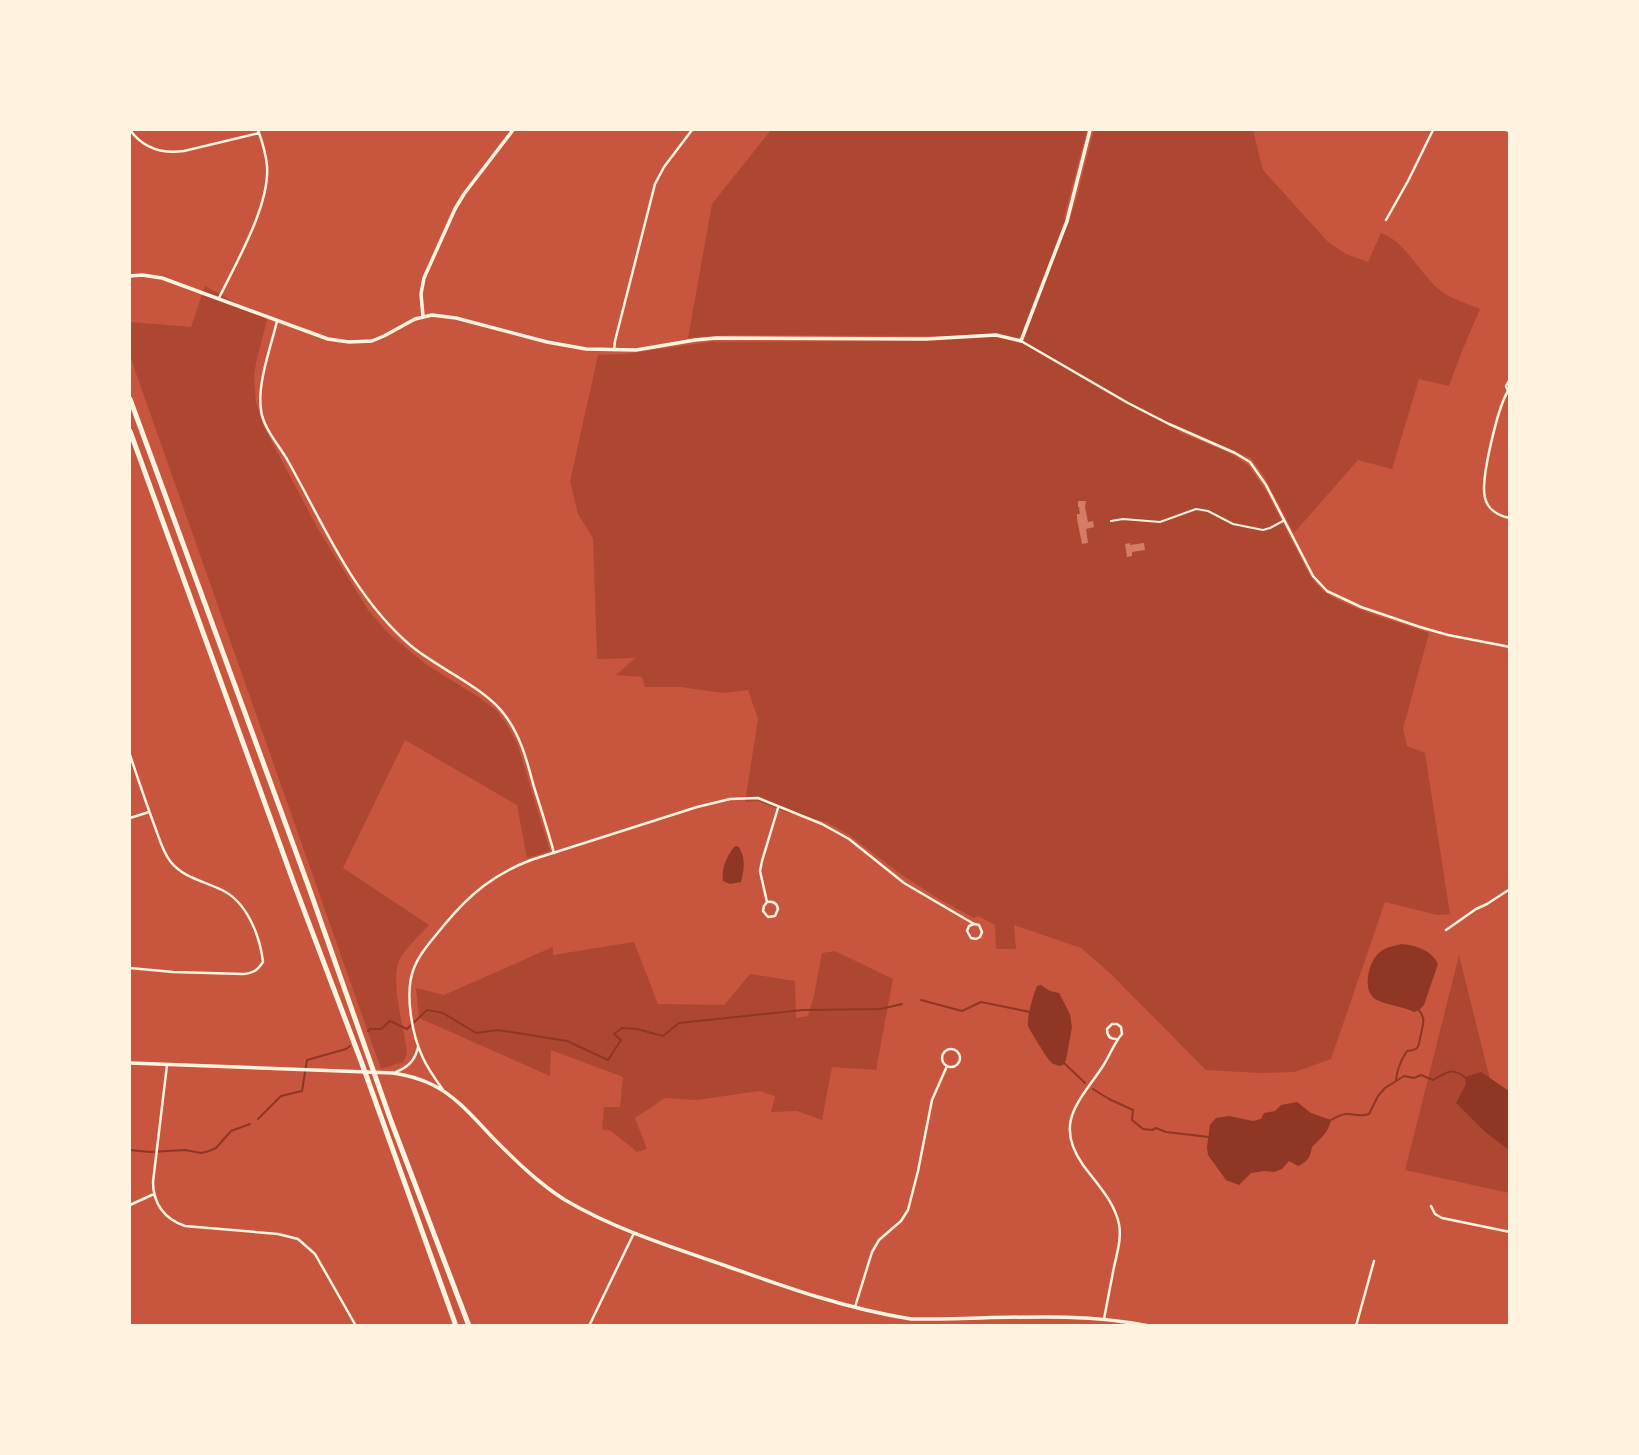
<svg xmlns="http://www.w3.org/2000/svg" width="1639" height="1455" font-family="'Fira Sans Condensed',sans-serif">
  <style>
    .green { fill: #ae4732 }
    .water { fill: #8f3625 }
    .lines { fill: none; stroke-linecap: round; stroke-linejoin: round }
    .stream { stroke: #8f3625; stroke-width: 2 }
    .building { fill: #d67c66 }
    .service { stroke: #fff3e0; stroke-width: 2 }
    .minor { stroke: #fff3e0; stroke-width: 2.5 }
    .tertiary { stroke: #fff3e0; stroke-width: 3.5 }
    .secondary { stroke: #fff3e0; stroke-width: 3.5 }
    .motorway { stroke: #fff3e0; stroke-width: 5 }
  </style>
  <rect width="100%" height="100%" fill="#c8553d"/>
  <path class="green" d="M 771,130 L 1087,130 L 1064,217 L 1068,224 L 1076,200 L 1094,130 L 1253,130 L 1263,170 L 1328,242 L 1346,254 L 1368,262 L 1381,233 C 1407,242 1422,279 1445,294 C 1455,300 1469,304 1480,309 L 1462,351 L 1449,386 L 1419,379 L 1392,469 L 1358,460 L 1294,533 L 1264,476 L 1251,458 L 1175,425 L 1179,432 L 1232,454 L 1249,466 L 1266,491 L 1309,574 C 1313,580 1317,586 1323,591 C 1347,609 1399,622 1429,633 L 1403,729 L 1407,746 L 1425,753 L 1450,914 L 1437,915 L 1385,902 L 1331,1059 L 1295,1072 L 1260,1073 L 1206,1070 L 1111,974 L 1081,948 L 1014,925 L 1016,949 L 996,949 L 995,925 L 978,916 L 974,918 L 939,899 L 899,873 L 848,834 L 826,822 L 786,812 L 757,801 L 745,802 L 758,719 L 748,690 L 723,693 L 681,687 L 645,687 L 642,677 L 616,675 L 635,658 L 597,659 L 593,538 L 578,514 L 570,482 L 598,355 L 625,354 L 709,342 L 923,341 L 945,340 L 947,336 L 733,335 L 688,338 L 712,204 Z
    M 205,286 L 236,303 L 268,317 L 257,358 L 254,375 L 256,402 L 263,425 L 318,529 L 368,610 L 389,634 L 427,665 L 480,698 L 497,711 L 510,730 L 518,746 L 550,851 L 527,858 L 517,805 L 405,740 L 343,868 L 429,925 C 420,935 401,952 398,964 C 391,987 405,1029 407,1054 L 403,1062 L 381,1069 L 130,356 L 130,322 L 191,327 Z
    M 634,942 L 658,1004 L 724,1005 L 750,974 L 795,981 L 796,1018 L 808,1016 L 814,996 L 822,953 L 835,951 L 893,979 L 876,1070 L 832,1067 L 822,1120 L 797,1111 L 771,1112 L 775,1096 L 759,1091 L 697,1100 L 665,1098 L 635,1118 L 647,1149 L 637,1152 L 611,1131 L 602,1129 L 604,1107 L 620,1107 L 623,1077 L 551,1050 L 550,1076 L 419,1018 L 416,988 L 444,995 L 553,947 L 553,955 Z
    M 1459,955 L 1509,1155 L 1509,1193 L 1405,1170 Z"/>
  <path class="water" d="M 736,846 L 739,847 C 746,859 744,869 741,882 L 730,884 L 723,881 C 721,869 727,856 734,847 Z
    M 1401,944 C 1414,945 1432,950 1438,964 L 1424,1005 L 1419,1010 L 1414,1012 C 1403,1006 1389,1006 1377,1000 C 1361,993 1368,961 1380,952 C 1386,947 1394,946 1401,944 Z
    M 1041,985 L 1050,991 L 1059,993 L 1070,1014 L 1072,1027 L 1066,1060 L 1063,1065 L 1059,1066 C 1054,1064 1052,1064 1049,1060 C 1046,1056 1029,1029 1028,1026 C 1027,1016 1033,996 1037,986 Z
    M 1481,1072 L 1509,1091 L 1509,1150 L 1484,1131 L 1456,1103 L 1466,1084 L 1465,1077 Z
    M 1297,1102 L 1311,1113 L 1331,1120 C 1328,1133 1321,1138 1312,1147 C 1310,1158 1308,1161 1298,1166 L 1289,1161 L 1282,1169 L 1274,1172 L 1264,1171 L 1251,1173 L 1239,1185 L 1226,1180 L 1208,1155 L 1207,1147 L 1210,1125 L 1216,1118 L 1229,1116 L 1253,1121 L 1261,1119 L 1264,1113 L 1275,1111 L 1281,1105 Z"/>
  <g class="lines">
    <path class="stream" d="M 921,1000 L 962,1011 L 981,1002 L 1030,1012
      M 368,1031 L 370,1029 L 381,1029 L 390,1021 L 407,1029 L 427,1010 L 443,1013 L 476,1033 L 498,1030 L 567,1041 L 608,1060 L 621,1040 L 614,1034 L 622,1028 L 637,1029 L 663,1036 L 679,1023 L 803,1010 L 881,1009 L 902,1004
      M 1063,1062 L 1085,1083
      M 1396,1080 C 1397,1070 1401,1060 1407,1051 C 1421,1050 1418,1045 1421,1034 C 1423,1023 1426,1020 1419,1010
      M 1093,1089 L 1109,1099 L 1133,1110 L 1132,1120 L 1143,1129 L 1152,1130 L 1156,1128 L 1166,1132 L 1209,1137
      M 258,1119 L 281,1096 L 302,1091 L 307,1060 L 346,1049 L 350,1046
      M 1331,1120 C 1336,1117 1341,1114 1347,1114 C 1355,1114 1361,1117 1369,1114 L 1378,1096 L 1385,1088 L 1404,1076 L 1414,1078 L 1421,1075 L 1433,1080 C 1447,1073 1451,1066 1466,1078
      M 130,1150 L 150,1152 L 185,1150 L 201,1153 L 209,1151 L 216,1148 L 231,1131 L 250,1124"/>
  </g>
  <path class="building" d="M 1078,501 L 1086,501 L 1085,507 L 1088,522 L 1093,521 L 1094,527 L 1086,529 L 1088,543 L 1082,544 L 1077,519 L 1077,514 L 1080,514 L 1079,507 L 1078,507 Z
    M 1130,543 L 1130,545 L 1144,543 L 1145,550 L 1132,552 L 1132,556 L 1127,557 L 1125,544 Z"/>
  <g class="lines">
    <path class="service" d="M 1111,521 L 1123,519 L 1160,522 L 1196,509 L 1208,511 L 1233,524 L 1263,530 L 1270,528 L 1283,521"/>
    <path class="minor" d="M 130,130 C 143,148 162,154 184,151 L 259,133
      M 1506,130 L 1510,131
      M 1386,220 L 1408,181 L 1433,130
      M 219,298 C 236,263 270,205 267,166 C 266,154 262,141 258,130
      M 277,321 C 271,347 257,383 261,410 C 263,428 279,445 288,461 C 324,525 353,596 410,645 C 437,668 484,687 504,714 C 521,736 527,761 534,787 C 541,809 548,831 554,853
      M 1021,341 L 1128,403 L 1169,424 L 1235,453 L 1250,462 L 1266,485 L 1313,576 L 1327,591 L 1361,607 L 1420,627 L 1448,635 L 1510,647
      M 614,350 L 615,341 L 655,184 L 664,167 L 692,130
      M 1510,379 L 1506,386 L 1508,391 C 1498,407 1480,480 1485,498 C 1488,510 1499,516 1510,518
      M 130,755 C 138,779 146,803 155,827 C 159,838 163,852 170,861 C 183,878 204,881 222,890 C 247,902 260,936 263,962 C 257,971 253,973 243,974 L 173,972 L 130,968
      M 130,818 L 149,812
      M 767,902 C 773,901 777,903 778,909 L 775,916 L 768,917 L 763,911 L 764,906 L 767,902 L 760,871 L 762,861 L 778,808
      M 1446,930 L 1476,909 L 1487,904 L 1510,889
      M942 1058a9 9 0 1 1 18 0a9 9 0 1 1-18 0Z
      M 167,1065 L 153,1182 C 153,1203 164,1219 185,1226 L 278,1234 L 298,1239 L 315,1254 L 356,1326
      M 396,1072 C 408,1067 415,1061 418,1047
      M 443,1090 C 436,1080 428,1069 423,1058 C 412,1035 404,992 414,968 C 420,952 434,938 445,924 C 470,894 494,874 531,860 L 697,807 L 730,799 L 758,798 L 822,824 L 849,839 L 904,883 L 974,924 L 979,925 L 982,932 L 980,937 L 976,939 L 971,938 L 967,931 L 969,926 L 974,924
      M 130,1205 L 154,1194
      M 1431,1206 L 1435,1214 L 1442,1218 L 1510,1232
      M 855,1307 L 872,1252 L 879,1240 L 901,1221 L 908,1210 L 918,1171 L 932,1100 L 947,1066
      M 1104,1319 C 1107,1303 1110,1287 1113,1272 C 1116,1256 1122,1240 1119,1224 C 1114,1201 1097,1184 1083,1165 C 1053,1122 1080,1101 1103,1066 C 1110,1055 1114,1043 1122,1034 L 1121,1027 L 1117,1024 L 1112,1024 L 1107,1029 C 1107,1035 1110,1039 1116,1039
      M 589,1326 L 634,1233
      M 1356,1326 L 1374,1261"/>
    <path class="tertiary" d="M 130,276 L 142,275 L 162,278 L 328,339 L 349,342 L 372,341 L 384,336 L 415,319 L 432,315 L 456,318 L 547,342 L 586,349 L 636,350 L 695,340 L 716,338 L 926,339 L 996,335 L 1021,341 L 1067,221 L 1090,130
      M 423,316 L 421,294 L 424,278 L 455,209 L 464,194 L 513,130"/>
    <path class="secondary" d="M 130,1063 L 393,1073 C 407,1075 421,1079 433,1085 C 457,1097 475,1119 493,1138 C 515,1160 538,1183 565,1200 C 611,1227 662,1244 712,1261 C 777,1284 842,1308 911,1319 C 988,1320 1074,1310 1149,1326"/>
    <path class="motorway" d="M 130,399 L 308,885 L 391,1121 L 469,1326
      M 130,431 L 296,889 L 361,1061 L 456,1326"/>
  </g>
  <rect width="1639" height="1455" fill="none" stroke="#fff3e0" stroke-width="262"/>
</svg>
